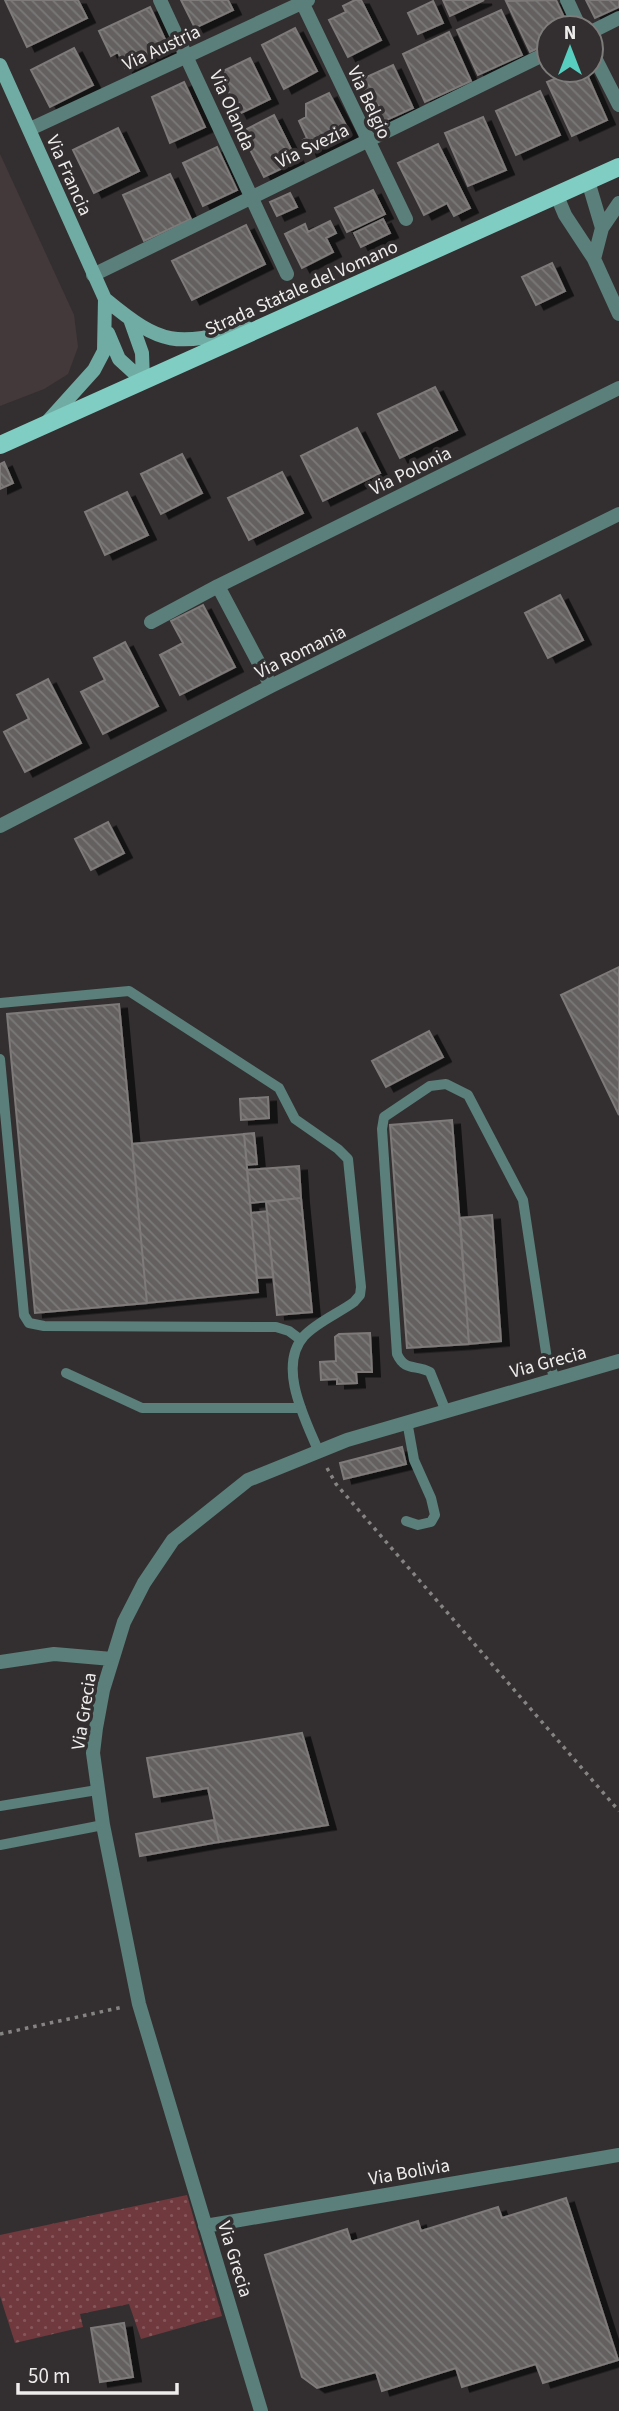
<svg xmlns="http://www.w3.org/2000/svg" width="619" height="2411" font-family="'Source Sans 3',sans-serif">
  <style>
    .built { fill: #44393a }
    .grass { fill: url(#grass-dots) }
    .building { fill: url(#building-back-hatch); stroke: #7e7a7a; stroke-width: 2; filter: url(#shadow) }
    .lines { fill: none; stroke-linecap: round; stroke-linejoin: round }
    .path { stroke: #868383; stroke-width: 3.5; stroke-dasharray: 3.5 5; stroke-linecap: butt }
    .service { stroke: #5b7f7a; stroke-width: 10 }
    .minor { stroke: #5b7f7a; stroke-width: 14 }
    .secondary { stroke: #70aca3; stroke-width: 14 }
    .primary { stroke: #80cec3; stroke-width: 18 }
    .labels { text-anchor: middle; stroke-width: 7; stroke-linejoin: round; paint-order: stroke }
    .street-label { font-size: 19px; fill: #efecec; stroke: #332f30 }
  </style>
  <defs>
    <pattern id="grass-dots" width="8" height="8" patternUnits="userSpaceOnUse" patternTransform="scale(1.75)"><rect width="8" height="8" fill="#70393e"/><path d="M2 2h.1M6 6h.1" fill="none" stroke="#85565a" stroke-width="1.8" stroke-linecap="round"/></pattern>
    <pattern id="building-back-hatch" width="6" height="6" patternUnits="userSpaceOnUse" patternTransform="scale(1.75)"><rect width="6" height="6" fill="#656161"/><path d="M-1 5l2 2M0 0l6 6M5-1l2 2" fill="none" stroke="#7b7878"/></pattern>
    <filter id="shadow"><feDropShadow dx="8" dy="4.5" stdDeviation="0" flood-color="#0009"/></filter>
  </defs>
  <rect width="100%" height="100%" fill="#332f30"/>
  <path class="built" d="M 0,154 L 74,315 L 78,347 L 68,374 L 44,389 L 0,406 Z"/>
  <path class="grass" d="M 187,2195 L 222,2316 L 141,2339 L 129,2304 L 80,2314 L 83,2327 L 15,2343 L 0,2296 L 0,2235 Z"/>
  <path class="building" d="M 5,0 L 78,0 L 87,18 L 27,47 Z
    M 181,0 L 228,0 L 233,10 L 195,28 Z
    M 355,0 L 361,0 L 381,40 L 348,57 L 329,20 L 346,12 L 343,6 Z
    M 443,0 L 484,0 L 450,16 Z
    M 556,0 L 569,28 L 549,28 L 549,43 L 530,52 L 506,1 Z
    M 586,0 L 619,0 L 619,7 L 595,18 Z
    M 433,1 L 443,23 L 418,34 L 408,13 Z
    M 150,7 L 169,48 L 125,68 L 118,52 L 111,56 L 99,31 Z
    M 501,10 L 522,55 L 478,75 L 457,30 Z
    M 295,28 L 317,71 L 284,89 L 262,45 Z
    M 449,32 L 471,81 L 425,102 L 403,54 Z
    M 74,48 L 93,85 L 50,107 L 31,70 Z
    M 250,58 L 270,99 L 239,114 L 219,73 Z
    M 393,65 L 413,108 L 380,123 L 360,80 Z
    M 575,70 L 585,70 L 607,120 L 572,136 L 547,82 Z
    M 184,82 L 205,127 L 170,143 L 152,97 Z
    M 540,91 L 560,135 L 516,155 L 496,111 Z
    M 329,93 L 350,133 L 310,154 L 303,140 L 307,138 L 299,121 L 306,117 L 306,104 Z
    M 274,115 L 297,161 L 264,177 L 241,132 Z
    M 483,117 L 506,170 L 468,186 L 445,133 Z
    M 118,128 L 139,171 L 94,193 L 73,150 Z
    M 438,144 L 470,208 L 454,216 L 447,203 L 424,215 L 398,163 Z
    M 217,147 L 237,190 L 203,206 L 183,163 Z
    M 170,174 L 191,219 L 144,241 L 123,195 Z
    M 373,190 L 385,214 L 347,232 L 335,208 Z
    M 290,193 L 297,207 L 277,216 L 270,202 Z
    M 383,219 L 390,233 L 361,247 L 354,233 Z
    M 330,221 L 336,233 L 326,238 L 333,252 L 302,268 L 285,234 L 305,224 L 308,232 Z
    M 246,225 L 265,264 L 192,300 L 172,261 Z
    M 552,263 L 565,291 L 536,305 L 522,277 Z
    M 435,387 L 457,430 L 400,458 L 378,414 Z
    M 357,428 L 380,473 L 323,501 L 301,456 Z
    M 182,454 L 202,493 L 161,514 L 141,474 Z
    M 4,462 L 13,483 L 0,489 L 0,464 Z
    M 282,472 L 303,513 L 249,540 L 228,498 Z
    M 127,492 L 148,535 L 105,555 L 85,512 Z
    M 560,595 L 583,640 L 548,658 L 525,613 Z
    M 203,605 L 235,667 L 180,695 L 160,655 L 183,643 L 171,621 Z
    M 125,642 L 158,706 L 103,734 L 81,692 L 105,680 L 94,658 Z
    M 48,679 L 81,743 L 25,772 L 4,732 L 29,719 L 17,695 Z
    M 108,822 L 124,853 L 91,870 L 75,839 Z
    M 619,967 L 619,1115 L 561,995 Z
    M 119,1004 L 147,1303 L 35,1313 L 7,1014 Z
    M 429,1031 L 443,1057 L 386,1087 L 372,1061 Z
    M 268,1097 L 269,1118 L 241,1120 L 240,1099 Z
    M 452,1120 L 469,1344 L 407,1348 L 390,1125 Z
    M 254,1133 L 257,1164 L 247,1165 L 244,1134 Z
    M 244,1134 L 258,1292 L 147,1303 L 132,1144 Z
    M 299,1166 L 301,1198 L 250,1203 L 247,1170 Z
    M 301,1198 L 312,1312 L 277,1315 L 266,1202 Z
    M 267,1211 L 273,1277 L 257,1278 L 251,1213 Z
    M 492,1215 L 501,1341 L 469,1344 L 460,1218 Z
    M 370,1333 L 372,1372 L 356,1372 L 357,1383 L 337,1384 L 337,1379 L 321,1380 L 320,1362 L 336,1361 L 335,1337 L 339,1334 Z
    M 402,1447 L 406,1464 L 344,1479 L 340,1463 Z
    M 302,1733 L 328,1825 L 219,1842 L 208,1788 L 154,1797 L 147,1758 Z
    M 214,1820 L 219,1842 L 140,1856 L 136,1834 Z
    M 566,2198 L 618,2360 L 543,2383 L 536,2364 L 462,2387 L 456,2368 L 382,2391 L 376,2372 L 317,2388 L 302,2377 L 265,2255 L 347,2229 L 351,2242 L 418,2221 L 421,2231 L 498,2207 L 502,2218 Z
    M 124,2323 L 133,2377 L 100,2382 L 91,2328 Z"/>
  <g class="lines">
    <path class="path" d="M 327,1468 L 336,1484 L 619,1811
      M 0,2034 L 123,2007"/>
    <path class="service" d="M 0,1003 L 129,991 L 279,1088 L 295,1119 L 338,1149 L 348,1159 L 361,1287 L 360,1295 L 354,1302 C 339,1313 317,1322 304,1336 C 277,1366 305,1419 318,1450
      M 0,1059 L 24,1315 L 29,1323 L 44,1326 L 276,1327 L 289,1331 L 301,1340
      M 66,1373 L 142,1408 L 301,1408
      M 445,1409 L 430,1372 C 416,1364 405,1372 397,1354 L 382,1129 L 384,1117 L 430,1086 L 446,1084 L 468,1095 L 523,1200 L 547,1359 L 555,1378
      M 406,1521 L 418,1525 L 431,1522 L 435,1515 L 431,1498 L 414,1460 L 407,1421
      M 0,1806 L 97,1790
      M 0,1845 L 103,1825"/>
    <path class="minor" d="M 160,0 L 287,274
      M 301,0 L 406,219
      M 567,0 L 580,28
      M 591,32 L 619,18
      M 591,50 L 619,105
      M 30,129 L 308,0
      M 588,181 L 602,228
      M 557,196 L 565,215 L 594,259 L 619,314
      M 594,259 L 602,228 L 619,203
      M 93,275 L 549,52
      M 151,622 L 218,586
      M 271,686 L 218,586 L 619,388
      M 0,826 L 271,686 L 619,514
      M 0,1662 L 54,1654 L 112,1659
      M 205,2226 L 619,2155
      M 261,2411 L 139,2004 L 103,1825 L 93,1753 L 96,1728 L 103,1690 L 124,1622 L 144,1583 L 173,1540 L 248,1480 L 347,1440 L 619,1361"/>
    <path class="secondary" d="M 0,65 L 105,299 L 104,351 L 94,370 L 48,421
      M 105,299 C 163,347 175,346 247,328
      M 131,322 L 142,353 L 143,381
      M 108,333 L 119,359 L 143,381"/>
    <path class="primary" d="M 0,445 L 619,167"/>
  </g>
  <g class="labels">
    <g class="street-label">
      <text transform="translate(161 47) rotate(-25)" y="7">Via Austria</text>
      <text transform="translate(370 102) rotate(65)" y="7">Via Belgio</text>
      <text transform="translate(233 110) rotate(66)" y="7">Via Olanda</text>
      <text transform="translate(312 145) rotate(-26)" y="7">Via Svezia</text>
      <text transform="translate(70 175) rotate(66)" y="7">Via Francia</text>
      <text transform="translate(301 287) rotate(-24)" y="7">Strada Statale del Vomano</text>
      <text transform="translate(410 470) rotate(-26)" y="7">Via Polonia</text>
      <text transform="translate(300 651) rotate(-26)" y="7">Via Romania</text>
      <text transform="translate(548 1361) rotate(-15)" y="7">Via Grecia</text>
      <text transform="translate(83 1711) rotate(-81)" y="7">Via Grecia</text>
      <text transform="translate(409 2171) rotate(-10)" y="7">Via Bolivia</text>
      <text transform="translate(236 2259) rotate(73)" y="7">Via Grecia</text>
    </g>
  </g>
  <g transform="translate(570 49)"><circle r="33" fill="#332f30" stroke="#7e7b7b" stroke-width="2"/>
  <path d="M0-5L12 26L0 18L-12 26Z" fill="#58cec0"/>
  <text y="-10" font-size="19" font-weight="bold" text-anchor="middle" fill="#efecec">N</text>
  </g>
  <path d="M18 2383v10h159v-10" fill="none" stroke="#efecec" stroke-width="3.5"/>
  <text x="28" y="2383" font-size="21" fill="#efecec" stroke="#332f30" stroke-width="5" paint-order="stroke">50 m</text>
</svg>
